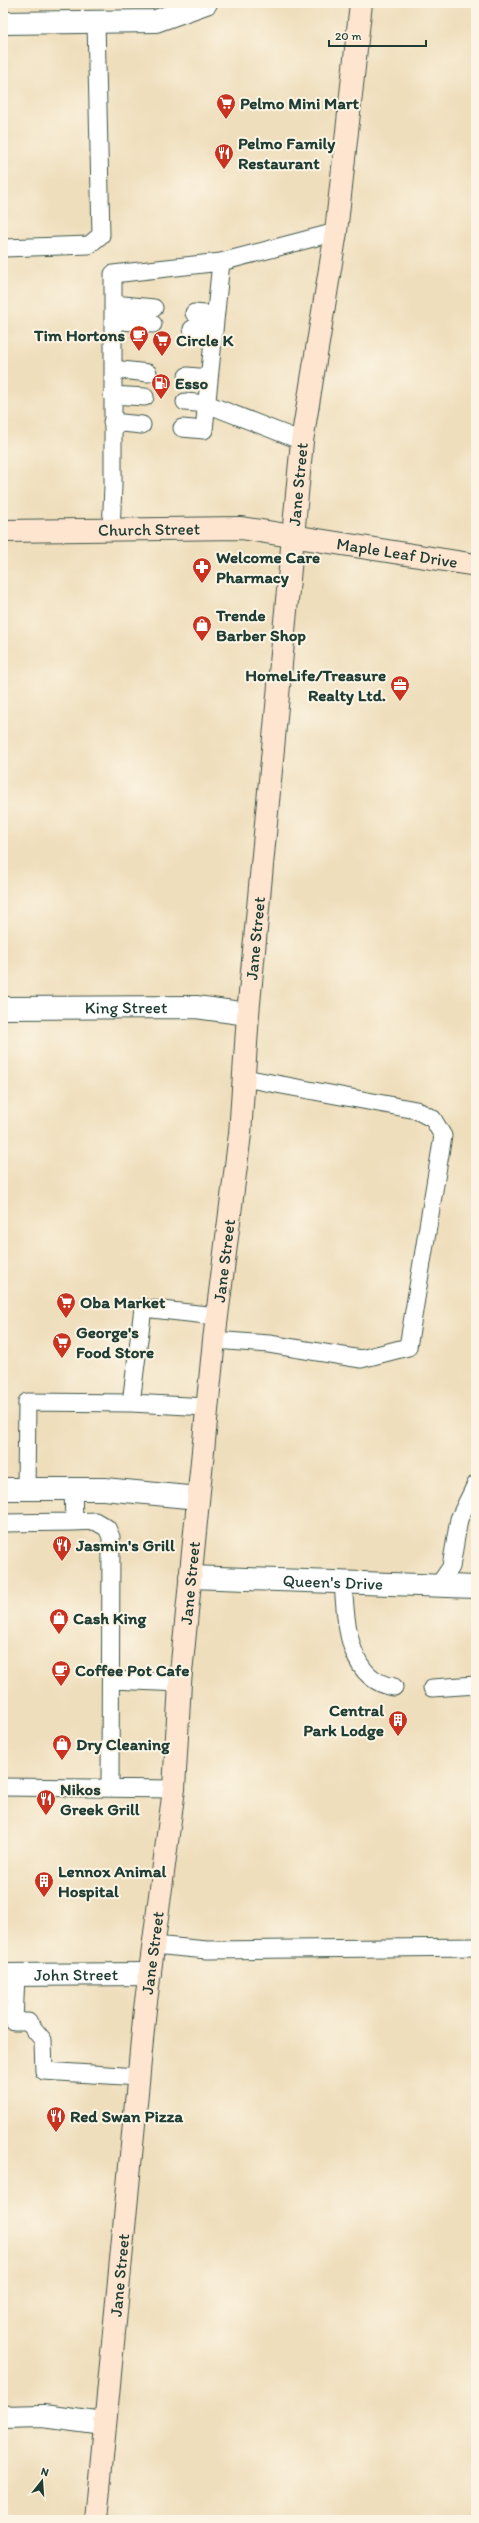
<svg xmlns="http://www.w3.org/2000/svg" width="479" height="2523" font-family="Itim,sans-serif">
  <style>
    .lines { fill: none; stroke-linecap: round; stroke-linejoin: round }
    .lane-casing { stroke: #3e5548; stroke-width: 19 }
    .street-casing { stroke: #3e5548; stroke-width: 24 }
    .secondary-casing { stroke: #3e5548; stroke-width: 24 }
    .lane { stroke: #fff; stroke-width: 17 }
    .street { stroke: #fff; stroke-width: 22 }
    .secondary { stroke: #fde5d0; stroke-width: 22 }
    .labels { text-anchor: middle; stroke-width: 4; stroke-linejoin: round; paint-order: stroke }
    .poi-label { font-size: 17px; font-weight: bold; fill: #1f3d34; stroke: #fcf5e5; text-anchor: start }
    .street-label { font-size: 17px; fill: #1f3d34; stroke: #fcf5e5 }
  </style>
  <rect width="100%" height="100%" fill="#fcf5e5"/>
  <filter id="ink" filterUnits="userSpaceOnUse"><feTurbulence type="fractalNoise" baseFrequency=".025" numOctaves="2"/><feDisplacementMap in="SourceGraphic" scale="8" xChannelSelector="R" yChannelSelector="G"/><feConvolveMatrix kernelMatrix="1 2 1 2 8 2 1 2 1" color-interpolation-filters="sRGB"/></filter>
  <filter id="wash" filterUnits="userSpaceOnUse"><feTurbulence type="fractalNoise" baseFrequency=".012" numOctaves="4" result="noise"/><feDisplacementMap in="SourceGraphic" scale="16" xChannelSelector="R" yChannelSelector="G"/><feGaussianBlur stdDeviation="0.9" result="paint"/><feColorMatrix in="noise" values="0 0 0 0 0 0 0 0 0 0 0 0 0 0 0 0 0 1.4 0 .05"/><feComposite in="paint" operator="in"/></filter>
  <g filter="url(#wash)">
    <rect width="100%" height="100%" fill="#efdebc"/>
  </g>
  <g filter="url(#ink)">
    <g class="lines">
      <g class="lane-casing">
        <path id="lane" d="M 3,248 L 89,245 L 101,235 L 96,22
          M 113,304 L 154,308
          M 194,313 L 215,315
          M 113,320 L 153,324
          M 192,329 L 214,331
          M 113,369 L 148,373
          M 187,376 L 209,378
          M 112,395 L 145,397
          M 185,402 L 207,404 L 302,441
          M 112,422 L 142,425
          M 182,428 L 204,430 L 221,262
          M 111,531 L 113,486 L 113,274 L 221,262 L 336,232
          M 214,1340 L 269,1344 L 361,1359 L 408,1347 L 443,1136 L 433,1119 L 416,1110 L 244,1078
          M 131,1403 L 207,1407
          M 26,1489 L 27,1402 L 131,1403 L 143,1308 L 216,1316
          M 73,1489 L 74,1522 L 95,1521 L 107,1528 L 111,1537 L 110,1787
          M 3,1523 L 74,1522
          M 343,1583 C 346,1620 347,1680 394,1687
          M 438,1586 L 451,1567 L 459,1519 L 476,1484
          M 112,1680 L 180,1683
          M 432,1688 L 476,1685
          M 3,1787 L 174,1789
          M 154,1945 L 207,1950 L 476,1947
          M 16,1975 L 14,2022 L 28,2022 L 43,2040 L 44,2071 L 139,2077"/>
      </g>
      <g class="street-casing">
        <g id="street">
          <path d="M 3,23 L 156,21 L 206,3"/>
          <path id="s1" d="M 3,1008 L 196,1007 L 248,1014"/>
          <path d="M 3,1489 L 104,1489 L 198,1498"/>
          <path id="s2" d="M 190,1577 L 476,1587"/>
          <path id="s3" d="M 3,1975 L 150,1974"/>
          <path d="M 3,2417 L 43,2416 L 104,2424"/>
        </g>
      </g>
      <g class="secondary-casing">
        <g id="secondary">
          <path id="s4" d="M 3,531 L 241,528 L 476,565"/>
          <path id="s5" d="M 96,2520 L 145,2009 L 174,1789 L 180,1683 L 214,1340 L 240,1134 L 248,1014 L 302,441 L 336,232 L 361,3"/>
        </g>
      </g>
      <use href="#lane" class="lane"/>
      <use href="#street" class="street"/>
      <use href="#secondary" class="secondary"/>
    </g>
  </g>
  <defs>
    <g id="supermarket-pin" transform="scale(1)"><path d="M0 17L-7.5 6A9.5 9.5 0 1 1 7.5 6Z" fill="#c8321e" stroke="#fcf5e5"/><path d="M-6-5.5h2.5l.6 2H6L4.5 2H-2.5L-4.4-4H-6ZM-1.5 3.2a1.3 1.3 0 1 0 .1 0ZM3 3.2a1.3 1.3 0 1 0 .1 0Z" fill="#fff"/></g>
    <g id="restaurant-pin" transform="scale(1)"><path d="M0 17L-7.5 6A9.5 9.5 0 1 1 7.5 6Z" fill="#c8321e" stroke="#fcf5e5"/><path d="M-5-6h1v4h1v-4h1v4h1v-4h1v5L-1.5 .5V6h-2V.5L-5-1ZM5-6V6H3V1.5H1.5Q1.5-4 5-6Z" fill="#fff"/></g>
    <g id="cafe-pin" transform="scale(1)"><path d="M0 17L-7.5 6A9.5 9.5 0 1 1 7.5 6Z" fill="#c8321e" stroke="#fcf5e5"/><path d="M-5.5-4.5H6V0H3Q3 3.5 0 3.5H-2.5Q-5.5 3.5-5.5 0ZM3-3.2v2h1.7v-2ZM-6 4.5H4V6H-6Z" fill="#fff"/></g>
    <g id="fuel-pin" transform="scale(1)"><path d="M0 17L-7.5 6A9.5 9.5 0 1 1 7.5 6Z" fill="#c8321e" stroke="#fcf5e5"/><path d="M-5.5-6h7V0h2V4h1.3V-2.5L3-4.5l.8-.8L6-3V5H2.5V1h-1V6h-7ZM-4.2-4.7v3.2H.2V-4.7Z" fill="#fff"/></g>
    <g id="pharmacy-pin" transform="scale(1)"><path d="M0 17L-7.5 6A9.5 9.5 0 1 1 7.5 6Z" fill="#c8321e" stroke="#fcf5e5"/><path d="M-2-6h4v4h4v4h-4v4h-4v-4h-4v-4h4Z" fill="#fff"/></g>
    <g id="shop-pin" transform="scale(1)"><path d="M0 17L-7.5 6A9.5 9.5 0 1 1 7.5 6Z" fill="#c8321e" stroke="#fcf5e5"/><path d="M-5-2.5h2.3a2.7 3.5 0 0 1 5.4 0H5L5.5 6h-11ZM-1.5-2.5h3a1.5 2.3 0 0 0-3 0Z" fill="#fff"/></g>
    <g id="office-pin" transform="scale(1)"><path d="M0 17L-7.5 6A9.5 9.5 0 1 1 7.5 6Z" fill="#c8321e" stroke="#fcf5e5"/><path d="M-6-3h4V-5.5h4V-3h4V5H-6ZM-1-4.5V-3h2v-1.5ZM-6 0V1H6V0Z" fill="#fff"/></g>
    <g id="building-pin" transform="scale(1)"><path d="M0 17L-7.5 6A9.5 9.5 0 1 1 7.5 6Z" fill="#c8321e" stroke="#fcf5e5"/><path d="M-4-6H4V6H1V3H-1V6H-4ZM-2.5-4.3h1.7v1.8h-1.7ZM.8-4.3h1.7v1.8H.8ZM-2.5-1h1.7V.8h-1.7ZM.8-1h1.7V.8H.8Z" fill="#fff"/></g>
  </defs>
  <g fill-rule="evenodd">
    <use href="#supermarket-pin" x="226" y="103"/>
    <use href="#restaurant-pin" x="224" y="153"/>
    <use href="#cafe-pin" x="139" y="335"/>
    <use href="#supermarket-pin" x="162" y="340"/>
    <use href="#fuel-pin" x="161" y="383"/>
    <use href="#pharmacy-pin" x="202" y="567"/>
    <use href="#shop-pin" x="202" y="625"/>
    <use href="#office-pin" x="400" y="685"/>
    <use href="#supermarket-pin" x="66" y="1302"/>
    <use href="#supermarket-pin" x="62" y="1342"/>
    <use href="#restaurant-pin" x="62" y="1545"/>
    <use href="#shop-pin" x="59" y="1618"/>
    <use href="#cafe-pin" x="61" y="1670"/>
    <use href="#building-pin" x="398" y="1720"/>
    <use href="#shop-pin" x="62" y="1744"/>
    <use href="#restaurant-pin" x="46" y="1799"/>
    <use href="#building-pin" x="44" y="1881"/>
    <use href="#restaurant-pin" x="56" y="2116"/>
  </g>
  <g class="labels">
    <g class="poi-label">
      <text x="240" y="109">Pelmo Mini Mart</text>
      <text x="238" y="149">Pelmo Family<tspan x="238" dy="20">Restaurant</tspan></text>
      <text x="125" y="341" text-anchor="end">Tim Hortons</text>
      <text x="176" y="346">Circle K</text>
      <text x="175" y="389">Esso</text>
      <text x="216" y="563">Welcome Care<tspan x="216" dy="20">Pharmacy</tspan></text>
      <text x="216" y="621">Trende<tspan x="216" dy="20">Barber Shop</tspan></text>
      <text x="386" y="681" text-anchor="end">HomeLife/Treasure<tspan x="386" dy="20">Realty Ltd.</tspan></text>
      <text x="80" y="1308">Oba Market</text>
      <text x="76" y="1338">George's<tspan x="76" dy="20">Food Store</tspan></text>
      <text x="76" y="1551">Jasmin's Grill</text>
      <text x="73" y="1624">Cash King</text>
      <text x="75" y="1676">Coffee Pot Cafe</text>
      <text x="384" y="1716" text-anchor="end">Central<tspan x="384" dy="20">Park Lodge</tspan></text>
      <text x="76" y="1750">Dry Cleaning</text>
      <text x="60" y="1795">Nikos<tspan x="60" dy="20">Greek Grill</tspan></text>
      <text x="58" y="1877">Lennox Animal<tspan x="58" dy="20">Hospital</tspan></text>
      <text x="70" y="2122">Red Swan Pizza</text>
    </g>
    <g class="street-label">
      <text dy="6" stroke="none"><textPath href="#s5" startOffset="2046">Jane Street</textPath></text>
      <text dy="6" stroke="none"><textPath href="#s4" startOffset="146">Church Street</textPath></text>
      <text dy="6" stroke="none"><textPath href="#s4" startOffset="396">Maple Leaf Drive</textPath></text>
      <text dy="6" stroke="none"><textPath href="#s5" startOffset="1590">Jane Street</textPath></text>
      <text dy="6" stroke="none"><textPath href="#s1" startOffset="123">King Street</textPath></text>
      <text dy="6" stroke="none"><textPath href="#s5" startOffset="1266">Jane Street</textPath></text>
      <text dy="6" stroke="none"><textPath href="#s2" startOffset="143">Queen's Drive</textPath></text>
      <text dy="6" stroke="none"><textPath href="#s5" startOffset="942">Jane Street</textPath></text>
      <text dy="6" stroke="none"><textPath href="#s5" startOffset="570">Jane Street</textPath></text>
      <text dy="6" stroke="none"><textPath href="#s3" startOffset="73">John Street</textPath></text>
      <text dy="6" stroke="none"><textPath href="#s5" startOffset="246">Jane Street</textPath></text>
    </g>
  </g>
  <rect width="479" height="2523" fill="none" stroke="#fcf5e5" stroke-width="16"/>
  <g transform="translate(42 2481) rotate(17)" stroke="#fcf5e5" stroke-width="3" paint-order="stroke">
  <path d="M0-3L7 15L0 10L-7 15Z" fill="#1f3d34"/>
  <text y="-6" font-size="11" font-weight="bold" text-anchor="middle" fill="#1f3d34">N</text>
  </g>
  <path d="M329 40v6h97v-6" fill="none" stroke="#1f3d34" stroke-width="2"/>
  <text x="335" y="40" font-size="12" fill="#1f3d34" stroke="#fcf5e5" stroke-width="3" paint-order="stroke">20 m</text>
</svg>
